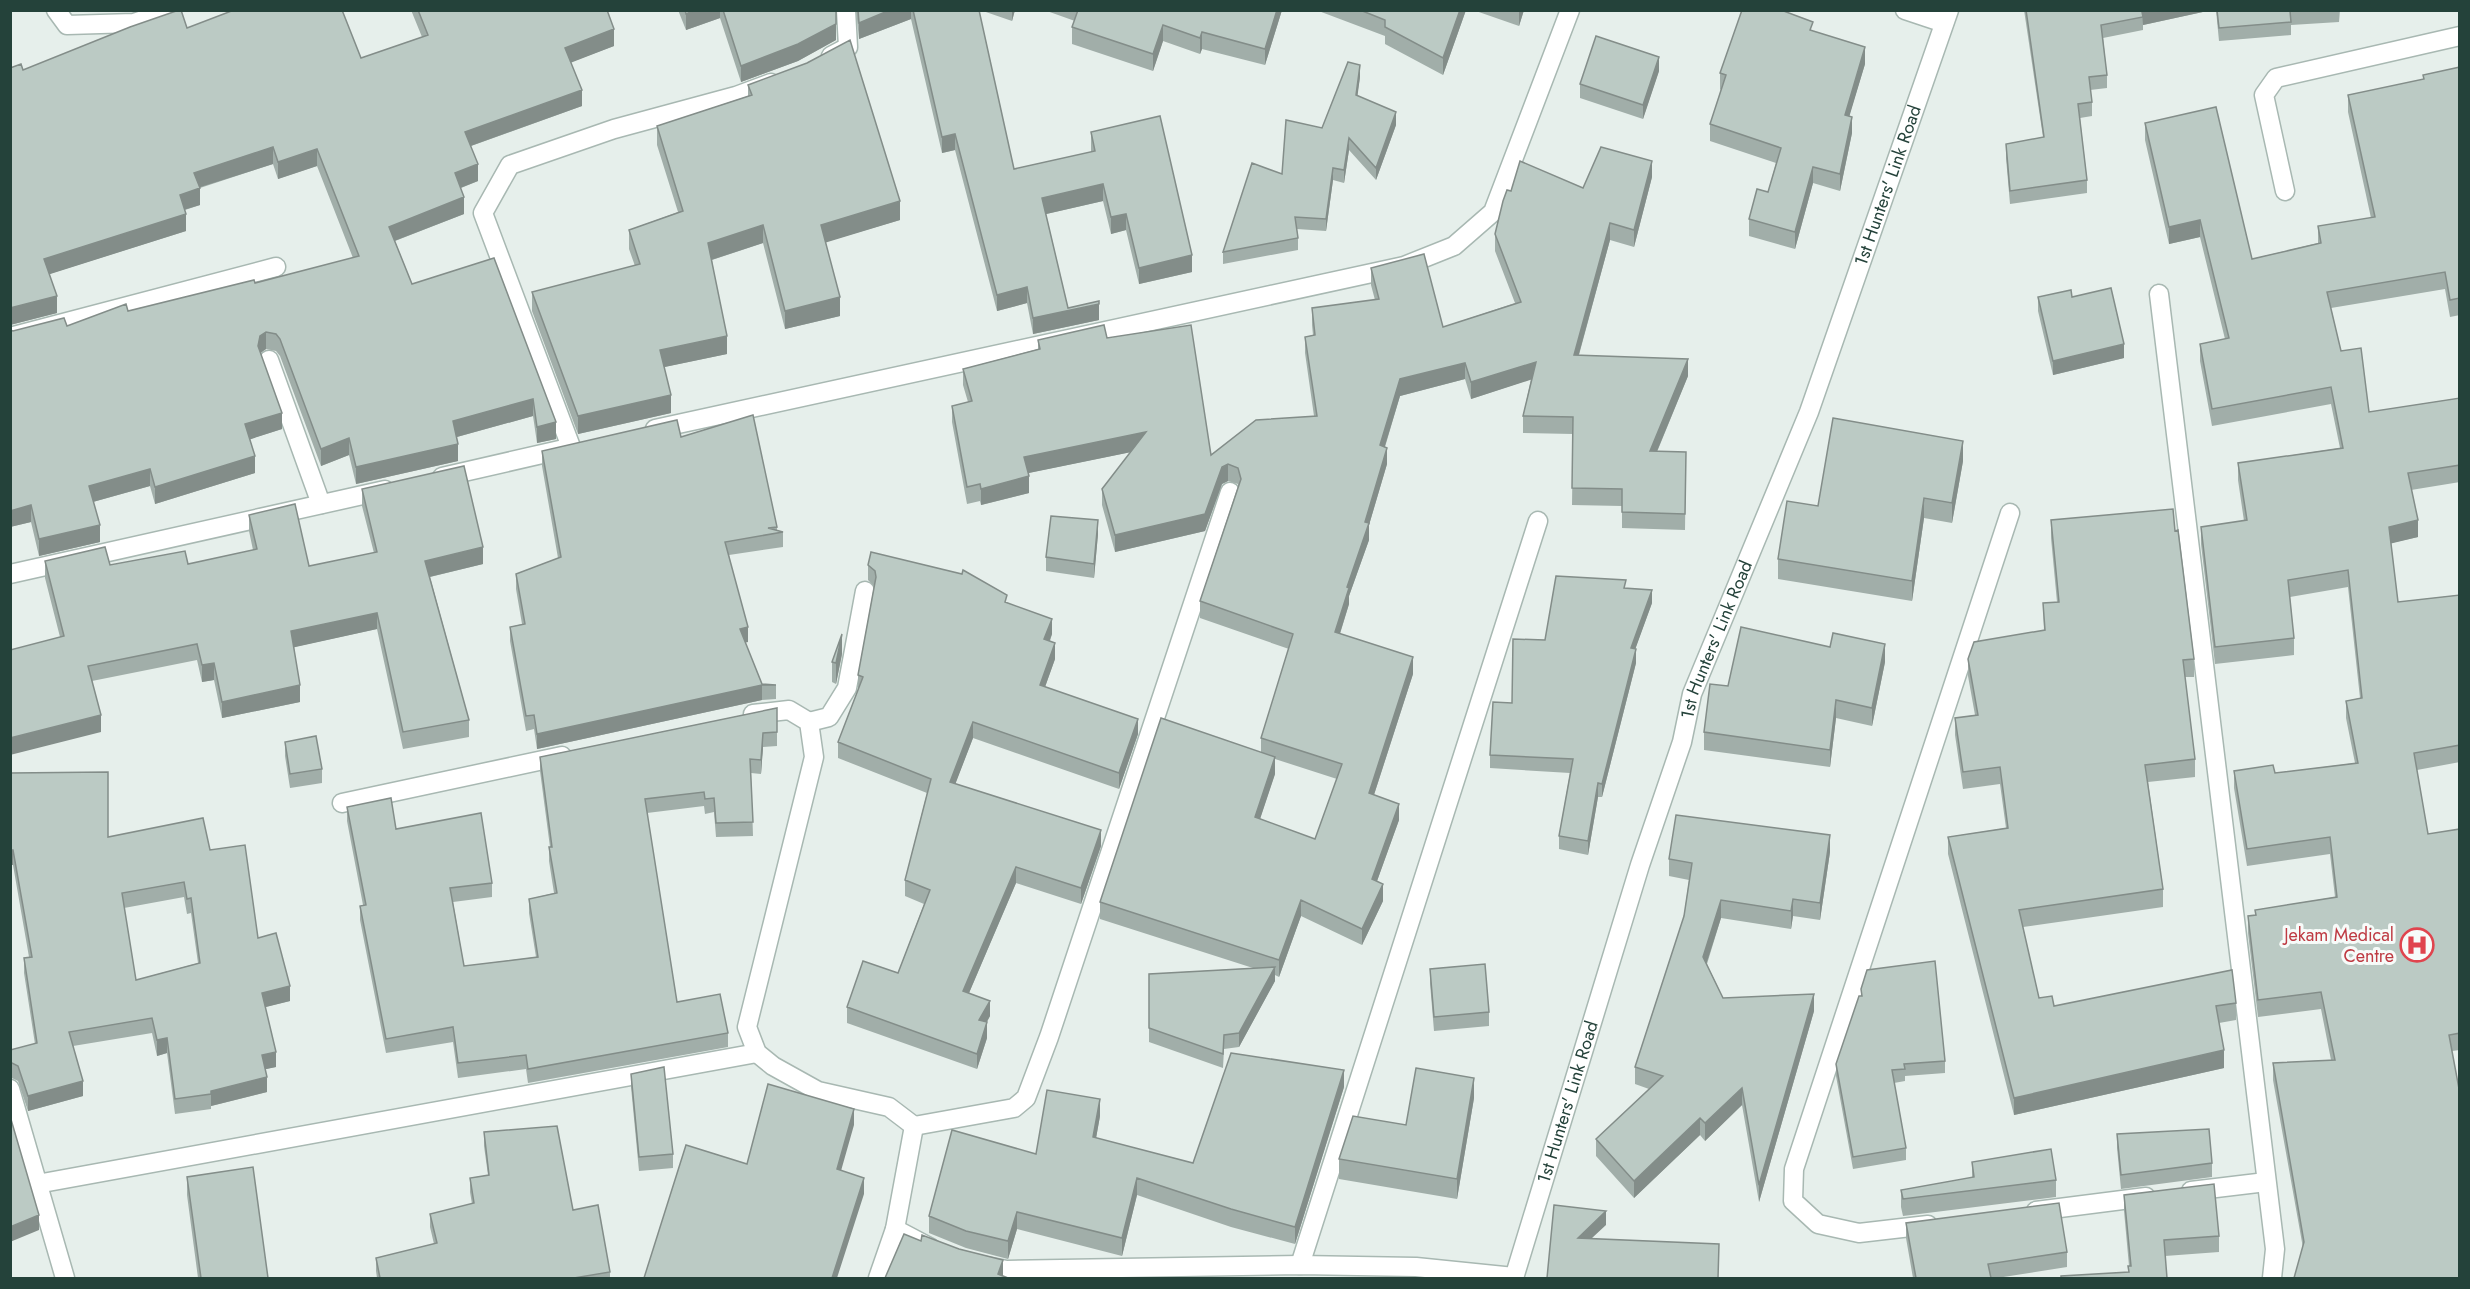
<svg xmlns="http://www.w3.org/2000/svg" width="2470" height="1289" font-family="Jost,sans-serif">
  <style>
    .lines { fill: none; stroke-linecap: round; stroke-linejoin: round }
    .street-casing { stroke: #a8b8b2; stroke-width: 21 }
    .street { stroke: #fff; stroke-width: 18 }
    .wall { fill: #a1aea9; fill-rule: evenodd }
    .shaded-wall { fill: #838d89 }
    .building { fill: #bbcac4; stroke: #838d89; stroke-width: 1.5; fill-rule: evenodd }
    .labels { text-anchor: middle; stroke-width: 6; stroke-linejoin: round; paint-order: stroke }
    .street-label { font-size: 18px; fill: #24423a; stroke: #f7fbf9 }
    .health-label { font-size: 18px; fill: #be3a42; stroke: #f7fbf9; text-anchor: end }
  </style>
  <rect width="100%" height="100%" fill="#e6efeb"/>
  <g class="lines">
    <g class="street-casing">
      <g id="street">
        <path d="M 56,10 L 67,25 L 134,23 L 172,10"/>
        <path d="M 1905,10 L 1944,23"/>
        <path d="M 831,56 L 848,47 L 846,10"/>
        <path d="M 2285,191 L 2264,95 L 2276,78 L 2460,36"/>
        <path d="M 2159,294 L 2275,1249 L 2272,1278"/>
        <path d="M 10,337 L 276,267"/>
        <path d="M 269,360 L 321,504"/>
        <path d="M 655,429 L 1404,266 L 1454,246 L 1493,212 L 1570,10"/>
        <path d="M 571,447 L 483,213 L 510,165 L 614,129 L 736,96 L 771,83"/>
        <path d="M 442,477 L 564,449"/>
        <path d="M 10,574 L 385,490"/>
        <path d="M 753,714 L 789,710 L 809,722 L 814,757 L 747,1027 L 757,1053 L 773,1066 L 818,1091 L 889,1107 L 914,1126 L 895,1229 L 931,1248"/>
        <path d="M 809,722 L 829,717 L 847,688 L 865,591"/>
        <path d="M 342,803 L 562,756"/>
        <path d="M 10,1089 L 65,1278"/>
        <path d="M 914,1126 L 1014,1108 L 1026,1098 L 1049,1037 L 1230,492"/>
        <path d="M 37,1184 L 757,1053"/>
        <path d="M 2191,1191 L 2266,1182"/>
        <path d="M 2036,1211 L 2146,1197"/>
        <path d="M 1928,1225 L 1859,1233 L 1818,1224 L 1793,1201 L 1794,1169 L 2010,513"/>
        <path d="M 980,1265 L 1007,1270 L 1300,1265 L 1416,1267 L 1514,1277"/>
        <path d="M 1300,1265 L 1538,521"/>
        <path d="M 878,1278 L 895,1229"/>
        <path id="s1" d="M 1514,1278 L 1640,865 L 1682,742 L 1692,694 L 1809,412 L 1949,10"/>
      </g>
    </g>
    <use href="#street" class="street"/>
  </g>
  <path class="wall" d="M 411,10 L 607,10 L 614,46 L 571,62 L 582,106 L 471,146 L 478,181 L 461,188 L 464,214 L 395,241 L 412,284 L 494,258 L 556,439 L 537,443 L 533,416 L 457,437 L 458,461 L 356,484 L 349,455 L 321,466 L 280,356 L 276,351 L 266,349 L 261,353 L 282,429 L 250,439 L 255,473 L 155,504 L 150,486 L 93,502 L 100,542 L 39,556 L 31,522 L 10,527 L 10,330 L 13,331 L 67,326 L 128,311 L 255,283 L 353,258 L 317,166 L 278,179 L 273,164 L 200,188 L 200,205 L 185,210 L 186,231 L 49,274 L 57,313 L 10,325 L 23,70 L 187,28 L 361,58 L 422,37 Z
    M 678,10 L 836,10 L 836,40 L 798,61 L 741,82 L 720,18 L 686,30 Z
    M 856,10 L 979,10 L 1014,169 L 1091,152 L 1091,132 L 1192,272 L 1139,284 L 1126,230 L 1111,234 L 1103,201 L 1046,214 L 1068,308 L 1099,320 L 1033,334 L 1027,303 L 997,311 L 955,150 L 942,153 L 911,19 L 859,39 Z
    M 980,10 L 1015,10 L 1012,21 Z
    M 1044,10 L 1282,10 L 1265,65 L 1202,49 L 1200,54 L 1163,41 L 1153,71 L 1072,44 L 1072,27 L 1075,21 Z
    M 1316,10 L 1466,10 L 1443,75 L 1385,44 L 1385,36 Z
    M 1473,10 L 1524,10 L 1519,26 Z
    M 2024,10 L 2212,10 L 2143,25 L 2143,30 L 2103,38 L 2107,75 L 2107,88 L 2090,90 L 2092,102 L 2092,116 L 2080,118 L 2087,180 L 2087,193 L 2010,204 L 2006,158 L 2006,144 L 2043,137 Z
    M 2216,10 L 2340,10 L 2339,22 L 2291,25 L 2291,35 L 2219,41 Z
    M 1813,31 L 1865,64 L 1849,116 L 1852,133 L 1840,191 L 1813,183 L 1795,249 L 1749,236 L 1749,219 L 1768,192 L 1776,163 L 1710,141 L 1710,124 L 1721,90 L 1720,89 L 1720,73 Z
    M 2460,67 L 2460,315 L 2450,317 L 2445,289 L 2331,308 L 2341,351 L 2369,412 L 2460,398 L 2460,482 L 2411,490 L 2418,537 L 2391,543 L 2398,602 L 2460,595 L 2460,762 L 2417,770 L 2428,834 L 2460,829 L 2460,1050 L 2452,1051 L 2303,1248 L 2273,1080 L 2273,1063 L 2331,1060 L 2321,1009 L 2258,1017 L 2248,933 L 2248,916 L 2255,915 L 2255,910 L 2335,897 L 2330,854 L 2247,866 L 2234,788 L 2234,771 L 2275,773 L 2355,763 L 2346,718 L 2346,701 L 2360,698 L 2348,587 L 2290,597 L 2294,638 L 2294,655 L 2215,664 L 2201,544 L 2201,527 L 2244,521 L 2238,480 L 2238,463 L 2340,448 L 2331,404 L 2212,426 L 2200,361 L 2200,344 L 2225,339 L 2200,237 L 2169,244 L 2145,140 L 2145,123 L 2252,259 L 2318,243 L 2318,226 L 2371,218 L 2348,112 L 2348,95 L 2423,80 L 2423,75 Z
    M 1659,71 L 1643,119 L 1580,98 L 1580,84 Z
    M 1360,77 L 1357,96 L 1396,125 L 1376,180 L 1349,150 L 1344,183 L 1333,180 L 1326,231 L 1297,229 L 1298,238 L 1298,250 L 1223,264 L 1223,252 L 1282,174 L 1322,128 Z
    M 748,85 L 900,220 L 825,242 L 840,316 L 785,329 L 763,243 L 712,260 L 727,354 L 664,367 L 671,413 L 578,434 L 532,311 L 532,292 L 635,266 L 629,249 L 629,230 L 678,212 L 657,145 L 657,126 L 748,96 Z
    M 1652,177 L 1634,247 L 1610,240 L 1579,355 L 1688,376 L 1657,452 L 1686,452 L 1685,530 L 1622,528 L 1622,506 L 1572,505 L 1573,434 L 1523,433 L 1523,416 L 1531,379 L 1471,399 L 1465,379 L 1400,396 L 1385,447 L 1387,464 L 1369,525 L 1369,540 L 1349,596 L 1349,604 L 1340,634 L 1413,674 L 1374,795 L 1399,820 L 1377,881 L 1383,901 L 1362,945 L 1301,916 L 1279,977 L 1275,975 L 1275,981 L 1239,1047 L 1224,1049 L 1223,1068 L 1149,1042 L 1149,974 L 1253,968 L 1100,919 L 1100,902 L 1261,752 L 1261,738 L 1289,649 L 1200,618 L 1200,601 L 1238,486 L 1238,484 L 1228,481 L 1222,484 L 1205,531 L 1115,552 L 1102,505 L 1102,489 L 1131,452 L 1028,473 L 1029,493 L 981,505 L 980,501 L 967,504 L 952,422 L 952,406 L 968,402 L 963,385 L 963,369 L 1038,349 L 1038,340 L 1107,338 L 1211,455 L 1314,416 L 1305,353 L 1305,337 L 1313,335 L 1312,325 L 1312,308 L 1375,300 L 1371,285 L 1371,268 L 1443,327 L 1515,303 L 1495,251 L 1495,234 L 1511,191 L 1583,188 ZM 1275,759 L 1337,779 L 1315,839 L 1260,819 L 1275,774 Z
    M 2038,297 L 2072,297 L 2124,358 L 2053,375 L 2038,311 Z
    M 681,437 L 777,527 L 777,531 L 783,532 L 783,547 L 729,555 L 748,642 L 745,642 L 762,684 L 776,685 L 776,699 L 762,700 L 537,749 L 534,729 L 526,731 L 510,641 L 510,627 L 522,624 L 516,589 L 516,574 L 558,558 L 542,466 L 542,451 Z
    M 1963,461 L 1952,523 L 1924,518 L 1912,601 L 1778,579 L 1778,559 L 1818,506 Z
    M 362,489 L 483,564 L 430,577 L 469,720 L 469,737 L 403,749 L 377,629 L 294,647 L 300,702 L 222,718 L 214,680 L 202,682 L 197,660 L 92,681 L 101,732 L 60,637 L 45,578 L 45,561 L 110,565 L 188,564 L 253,550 L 249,531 L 249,515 L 309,566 L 374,553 L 362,506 Z
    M 2051,520 L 2175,531 L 2194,659 L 2194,677 L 2185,677 L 2195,759 L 2195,777 L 2148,782 L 2163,889 L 2163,907 L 2023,927 L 2039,998 L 2054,1006 L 2236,1003 L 2236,1020 L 2219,1023 L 2224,1068 L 2014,1115 L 1948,854 L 1948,837 L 2006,828 L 2000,784 L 1963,789 L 1955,735 L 1955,718 L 1975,715 L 1968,676 L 1968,659 L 2044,631 L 2043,603 L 2057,602 L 2051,538 Z
    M 1098,534 L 1094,578 L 1046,571 L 1046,557 Z
    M 868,565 L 1007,603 L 1052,634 L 1050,641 L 1055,659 L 1045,687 L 1138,734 L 1119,789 L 973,738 L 955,784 L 1101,846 L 1081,904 L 1016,883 L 969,993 L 990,1016 L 987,1022 L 987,1038 L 977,1069 L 847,1023 L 847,1007 L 898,973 L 924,904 L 905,896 L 905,880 L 927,793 L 838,758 L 838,742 L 858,690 L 858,675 L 874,586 L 868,580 Z
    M 1626,588 L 1652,603 L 1635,649 L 1636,663 L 1602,797 L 1598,797 L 1588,855 L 1559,849 L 1559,836 L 1570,773 L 1490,768 L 1490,755 L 1512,703 L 1545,640 Z
    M 842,654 L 836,684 L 832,682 L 832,662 Z
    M 1885,662 L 1872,726 L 1836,718 L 1830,767 L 1704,750 L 1704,732 L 1728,686 Z
    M 777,708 L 777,746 L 763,747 L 761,774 L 751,773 L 753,836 L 716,837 L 714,812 L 705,814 L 704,806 L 647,813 L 677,1002 L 728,1033 L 728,1047 L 528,1083 L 526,1069 L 458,1078 L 453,1042 L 386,1053 L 360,920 L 360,906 L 363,905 L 347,821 L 347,807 L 396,829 L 492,883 L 492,897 L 453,902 L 464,966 L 536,957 L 529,913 L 529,899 L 554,893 L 549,861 L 549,847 L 550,847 L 540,771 L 540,757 Z
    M 285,742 L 322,769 L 322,783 L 290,788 L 285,756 Z
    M 10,773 L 108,837 L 210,850 L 258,938 L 290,1001 L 265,1007 L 276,1067 L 265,1069 L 267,1092 L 211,1106 L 211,1109 L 175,1114 L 167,1053 L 157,1056 L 152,1033 L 73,1046 L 83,1096 L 28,1111 L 18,1081 L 12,1078 L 10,1078 L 10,1050 L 35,1044 L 24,973 L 24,958 L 29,957 L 13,865 ZM 184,897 L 187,914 L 191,913 L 198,963 L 136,980 L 124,908 Z
    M 1830,852 L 1820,920 L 1793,916 L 1791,929 L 1721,918 L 1707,964 L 1723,998 L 1814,1011 L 1759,1202 L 1742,1105 L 1705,1141 L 1700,1135 L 1634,1198 L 1596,1156 L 1596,1139 L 1649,1089 L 1635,1084 L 1635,1067 L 1684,916 L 1689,880 L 1669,876 L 1669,859 Z
    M 1430,969 L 1489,1012 L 1489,1026 L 1434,1031 L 1430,983 Z
    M 1861,989 L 1945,1061 L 1945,1073 L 1905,1076 L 1905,1081 L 1894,1083 L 1906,1148 L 1906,1160 L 1853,1169 L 1836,1076 L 1836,1064 L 1861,996 Z
    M 631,1074 L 673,1154 L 673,1168 L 639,1171 L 631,1087 Z
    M 1344,1087 L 1295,1244 L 1231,1227 L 1137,1195 L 1122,1256 L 1017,1229 L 1008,1259 L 966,1248 L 929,1233 L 929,1216 L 1100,1116 L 1096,1138 L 1193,1163 Z
    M 1474,1098 L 1457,1199 L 1339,1179 L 1339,1159 L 1406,1125 Z
    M 484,1132 L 573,1210 L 610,1272 L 610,1278 L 377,1278 L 376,1271 L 376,1258 L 434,1244 L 430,1227 L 430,1214 L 472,1204 L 470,1192 L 470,1178 L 488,1175 L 484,1146 Z
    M 2117,1134 L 2212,1163 L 2212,1177 L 2121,1189 L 2117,1148 Z
    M 1972,1162 L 2056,1180 L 2056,1197 L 1903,1216 L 1901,1207 L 1901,1190 L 1972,1178 Z
    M 187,1177 L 268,1278 L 198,1278 L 187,1195 Z
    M 2124,1195 L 2219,1236 L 2219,1252 L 2165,1256 L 2128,1272 L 2129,1266 L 2124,1211 Z
    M 1906,1223 L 2067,1252 L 2067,1267 L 1997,1278 L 1913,1278 L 1906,1238 Z"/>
  <path class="shaded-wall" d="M 695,10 L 720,10 L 720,18 L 686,30 L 686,14 Z
    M 890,10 L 911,10 L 911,19 L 859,39 L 859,23 Z
    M 1012,10 L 1015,10 L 1012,21 Z
    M 1277,10 L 1282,10 L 1265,65 L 1265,49 Z
    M 1460,10 L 1466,10 L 1443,75 L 1443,58 Z
    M 1519,10 L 1524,10 L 1519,26 Z
    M 2150,10 L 2212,10 L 2143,25 L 2142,12 Z
    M 836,24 L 836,40 L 798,61 L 741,82 L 741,66 Z
    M 1163,25 L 1163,41 L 1153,71 L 1153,54 Z
    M 614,29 L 614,46 L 565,65 L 565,48 Z
    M 1202,32 L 1202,49 L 1200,54 L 1200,38 Z
    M 1865,47 L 1865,64 L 1845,131 L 1845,115 Z
    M 1659,57 L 1659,71 L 1643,119 L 1643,105 Z
    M 1360,65 L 1360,77 L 1356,107 L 1356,95 Z
    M 582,90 L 582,106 L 465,148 L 465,132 Z
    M 1396,112 L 1396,125 L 1376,180 L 1376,168 Z
    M 1852,117 L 1852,133 L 1840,191 L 1840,174 Z
    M 955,134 L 955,150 L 942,153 L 942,137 Z
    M 1349,138 L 1349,150 L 1344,183 L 1344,170 Z
    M 273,147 L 273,164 L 194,189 L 194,173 Z
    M 317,149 L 317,166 L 278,179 L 278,162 Z
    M 1652,161 L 1652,177 L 1634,247 L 1634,230 Z
    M 478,164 L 478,181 L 455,190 L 455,173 Z
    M 1813,167 L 1813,183 L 1795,249 L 1795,232 Z
    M 1333,168 L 1333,180 L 1326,231 L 1326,219 Z
    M 1103,184 L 1103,201 L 1042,215 L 1042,198 Z
    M 200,188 L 200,205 L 180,211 L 180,195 Z
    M 464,197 L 464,214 L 389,243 L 389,227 Z
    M 900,201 L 900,220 L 821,244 L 821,225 Z
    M 186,214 L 186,231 L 44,276 L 44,259 Z
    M 1126,214 L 1126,230 L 1111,234 L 1111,217 Z
    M 2200,220 L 2200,237 L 2169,244 L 2169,227 Z
    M 1610,223 L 1610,240 L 1574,372 L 1574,355 Z
    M 763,225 L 763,243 L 708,261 L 708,243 Z
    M 1192,255 L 1192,272 L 1139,284 L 1139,268 Z
    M 1027,287 L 1027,303 L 997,311 L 997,295 Z
    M 57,296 L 57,313 L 10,325 L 10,308 Z
    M 840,297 L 840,316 L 785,329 L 785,311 Z
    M 1099,304 L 1099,320 L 1033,334 L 1033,318 Z
    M 266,332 L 266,349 L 260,353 L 258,346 L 260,336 Z
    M 727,336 L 727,354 L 660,368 L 660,350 Z
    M 2124,344 L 2124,358 L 2053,375 L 2053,361 Z
    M 1688,359 L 1688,376 L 1650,468 L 1650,451 Z
    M 1536,362 L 1536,378 L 1471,399 L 1471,382 Z
    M 1465,363 L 1465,379 L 1400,396 L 1380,462 L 1380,445 L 1400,379 Z
    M 671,395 L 671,413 L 578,434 L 578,416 Z
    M 533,399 L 533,416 L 453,438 L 453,421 Z
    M 282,413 L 282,429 L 245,441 L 245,424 Z
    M 556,422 L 556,439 L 537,443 L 537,427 Z
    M 1146,432 L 1146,449 L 1024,474 L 1024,457 Z
    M 349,438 L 349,455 L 321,466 L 321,449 Z
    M 1963,441 L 1963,461 L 1952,523 L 1952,503 Z
    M 458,444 L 458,461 L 356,484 L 356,467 Z
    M 1387,448 L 1387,464 L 1369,525 L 1369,540 L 1349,596 L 1349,604 L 1335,649 L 1335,632 L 1365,522 Z
    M 255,456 L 255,473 L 155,504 L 155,487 Z
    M 1228,464 L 1228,481 L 1222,484 L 1205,531 L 1115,552 L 1115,535 Z
    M 150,469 L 150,486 L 89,503 L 89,486 Z
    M 1029,476 L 1029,493 L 981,505 L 981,489 Z
    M 1924,498 L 1924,518 L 1912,601 L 1912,581 Z
    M 31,505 L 31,522 L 10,527 L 10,511 Z
    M 1098,520 L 1098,534 L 1094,578 L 1094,564 Z
    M 2418,520 L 2418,537 L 2389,544 L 2389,527 Z
    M 100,525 L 100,542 L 39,556 L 39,539 Z
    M 483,547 L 483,564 L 425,578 L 425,561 Z
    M 1652,590 L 1652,603 L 1631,661 L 1631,648 Z
    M 377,613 L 377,629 L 291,648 L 291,631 Z
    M 1052,619 L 1052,634 L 1044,655 L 1044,639 Z
    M 748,627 L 748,642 L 740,644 L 740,629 Z
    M 842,634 L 842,654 L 836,684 L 836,663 Z
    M 1055,643 L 1055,659 L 1040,701 L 1040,685 Z
    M 1885,644 L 1885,662 L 1872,726 L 1872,708 Z
    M 1636,649 L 1636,663 L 1602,797 L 1602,784 Z
    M 1413,657 L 1413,674 L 1369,810 L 1369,793 Z
    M 214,663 L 214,680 L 202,682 L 202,665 Z
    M 300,685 L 300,702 L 222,718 L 222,702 Z
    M 762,685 L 762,700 L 537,749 L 537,734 Z
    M 1836,700 L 1836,718 L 1830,767 L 1830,750 Z
    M 101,715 L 101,732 L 10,755 L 10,738 Z
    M 1138,719 L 1138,734 L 1119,789 L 1119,773 Z
    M 973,722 L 973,738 L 950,798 L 950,782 Z
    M 763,733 L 763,747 L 761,774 L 761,760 Z
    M 1275,757 L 1275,774 L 1255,834 L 1255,817 Z
    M 1598,783 L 1598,797 L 1588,855 L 1588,841 Z
    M 1399,804 L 1399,820 L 1372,895 L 1372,879 Z
    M 1101,830 L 1101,846 L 1081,904 L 1081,888 Z
    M 1830,835 L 1830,852 L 1820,920 L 1820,903 Z
    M 10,850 L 13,850 L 13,865 L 10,865 Z
    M 1016,867 L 1016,883 L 963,1007 L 963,991 Z
    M 1383,884 L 1383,901 L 1362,945 L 1362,929 Z
    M 1793,899 L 1793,916 L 1791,929 L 1791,911 Z
    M 1301,900 L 1301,916 L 1279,977 L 1279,960 Z
    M 1721,900 L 1721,918 L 1703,974 L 1703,957 Z
    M 1275,967 L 1275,981 L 1239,1047 L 1239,1033 Z
    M 290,986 L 290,1001 L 262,1008 L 262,993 Z
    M 1814,994 L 1814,1011 L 1759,1202 L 1759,1185 Z
    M 990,1001 L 990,1016 L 979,1035 L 979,1020 Z
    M 987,1022 L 987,1038 L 977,1069 L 977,1054 Z
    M 167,1038 L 167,1053 L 157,1056 L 157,1040 Z
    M 2224,1050 L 2224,1068 L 2014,1115 L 2014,1098 Z
    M 276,1052 L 276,1067 L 262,1070 L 262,1055 Z
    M 10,1063 L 12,1063 L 12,1078 L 10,1078 Z
    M 1344,1070 L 1344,1087 L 1295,1244 L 1295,1227 Z
    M 267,1077 L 267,1092 L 211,1106 L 211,1091 Z
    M 1474,1078 L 1474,1098 L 1457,1199 L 1457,1179 Z
    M 83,1081 L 83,1096 L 28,1111 L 28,1096 Z
    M 1742,1088 L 1742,1105 L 1705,1141 L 1705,1123 Z
    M 1100,1099 L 1100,1116 L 1093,1155 L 1093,1137 Z
    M 854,1109 L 854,1125 L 837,1185 L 837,1169 Z
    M 1700,1118 L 1700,1135 L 1634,1198 L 1634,1181 Z
    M 864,1178 L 864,1194 L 837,1278 L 832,1278 Z
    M 1137,1178 L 1137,1195 L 1122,1256 L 1122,1238 Z
    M 1606,1211 L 1606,1225 L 1578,1251 L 1578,1238 Z
    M 1017,1212 L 1017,1229 L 1008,1259 L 1008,1241 Z
    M 39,1215 L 39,1230 L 10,1242 L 10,1227 Z
    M 1003,1260 L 1003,1278 L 998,1274 Z"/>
  <path class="building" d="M 179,10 L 181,10 L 187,28 L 234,10 L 342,10 L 361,58 L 428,35 L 418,10 L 607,10 L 614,29 L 565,48 L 582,90 L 465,132 L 478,164 L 455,173 L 464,197 L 389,227 L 412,284 L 494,258 L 556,422 L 537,427 L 533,399 L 453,421 L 458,444 L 356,467 L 349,438 L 321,449 L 280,339 L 276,334 L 266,332 L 260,336 L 258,346 L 282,413 L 245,424 L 255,456 L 155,487 L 150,469 L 89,486 L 100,525 L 39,539 L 31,505 L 10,511 L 10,330 L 13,331 L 64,318 L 67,326 L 126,304 L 128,311 L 254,280 L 255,283 L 359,256 L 317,149 L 278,162 L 273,147 L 194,173 L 200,188 L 180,195 L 186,214 L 44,259 L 57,296 L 10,308 L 10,68 L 21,64 L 23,70 L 130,27 Z
    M 685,10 L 695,10 L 686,14 Z
    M 723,10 L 836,10 L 836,24 L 798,44 L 741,66 Z
    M 858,10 L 890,10 L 859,23 Z
    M 913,10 L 979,10 L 1014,169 L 1095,151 L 1091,132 L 1160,116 L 1192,255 L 1139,268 L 1126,214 L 1111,217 L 1103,184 L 1042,198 L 1068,308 L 1099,301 L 1099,304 L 1033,318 L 1027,287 L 997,295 L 955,134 L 942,137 Z
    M 1078,10 L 1277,10 L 1265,49 L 1202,32 L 1200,38 L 1163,25 L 1153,54 L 1072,27 Z
    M 1360,10 L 1460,10 L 1443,58 L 1385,27 L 1385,20 Z
    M 1742,10 L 1781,10 L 1813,22 L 1810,30 L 1865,47 L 1845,115 L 1852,117 L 1840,174 L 1813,167 L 1795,232 L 1749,219 L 1757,189 L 1768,192 L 1781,148 L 1710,124 L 1726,75 L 1720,73 Z
    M 2026,10 L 2150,10 L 2142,12 L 2143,17 L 2101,25 L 2107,75 L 2089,77 L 2092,102 L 2078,104 L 2087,180 L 2010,191 L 2006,144 L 2044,137 Z
    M 2217,10 L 2307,10 L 2290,11 L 2291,22 L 2219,28 Z
    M 1596,36 L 1659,57 L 1643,105 L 1580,84 Z
    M 850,40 L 900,201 L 821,225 L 840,297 L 785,311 L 763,225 L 708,243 L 727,336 L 660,350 L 671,395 L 578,416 L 532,292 L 640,264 L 629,230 L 683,211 L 657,126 L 752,95 L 748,85 L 807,63 Z
    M 1348,62 L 1360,65 L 1356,95 L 1396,112 L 1376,168 L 1349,138 L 1344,170 L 1333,168 L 1326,219 L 1295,217 L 1298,238 L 1223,252 L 1252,163 L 1282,174 L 1286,120 L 1322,128 Z
    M 2460,67 L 2460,298 L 2450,300 L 2445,272 L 2327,292 L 2341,351 L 2361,348 L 2369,412 L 2460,398 L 2460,465 L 2408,473 L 2418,520 L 2389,527 L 2398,602 L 2460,595 L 2460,745 L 2414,753 L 2428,834 L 2460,829 L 2460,1033 L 2449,1035 L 2460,1094 L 2460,1278 L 2294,1278 L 2304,1242 L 2273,1063 L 2335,1060 L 2321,992 L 2258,1000 L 2248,916 L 2256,915 L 2255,910 L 2337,897 L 2330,837 L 2247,849 L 2234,771 L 2273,765 L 2275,773 L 2358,763 L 2346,701 L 2362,698 L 2348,570 L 2288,580 L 2294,638 L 2215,647 L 2201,527 L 2247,520 L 2238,463 L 2343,448 L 2331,387 L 2212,409 L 2200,344 L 2229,338 L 2200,220 L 2169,227 L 2145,123 L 2216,107 L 2252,259 L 2321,243 L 2318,226 L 2375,217 L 2348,95 L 2424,79 L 2423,75 Z
    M 1601,147 L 1652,161 L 1634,230 L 1610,223 L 1574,355 L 1688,359 L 1650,451 L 1686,452 L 1685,514 L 1622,512 L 1622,489 L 1572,488 L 1573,417 L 1523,416 L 1536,362 L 1471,382 L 1465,363 L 1400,379 L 1380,445 L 1387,448 L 1365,522 L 1369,523 L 1347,587 L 1349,588 L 1335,632 L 1413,657 L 1369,793 L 1399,804 L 1372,879 L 1383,884 L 1362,929 L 1301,900 L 1279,960 L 1100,902 L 1161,718 L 1275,757 L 1255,817 L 1315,839 L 1342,764 L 1261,738 L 1293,634 L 1200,601 L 1241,479 L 1238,468 L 1228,464 L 1222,467 L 1205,514 L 1115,535 L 1102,489 L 1146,432 L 1024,457 L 1029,476 L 981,489 L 980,484 L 967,487 L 952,406 L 972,401 L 963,369 L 1040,349 L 1038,340 L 1104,325 L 1107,338 L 1191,325 L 1211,455 L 1256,420 L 1317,416 L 1305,337 L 1315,335 L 1312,308 L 1379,299 L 1371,268 L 1424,254 L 1443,327 L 1521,302 L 1495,234 L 1503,201 L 1507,190 L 1511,191 L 1520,161 L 1583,188 Z
    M 2111,288 L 2124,344 L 2053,361 L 2038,297 L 2071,290 L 2072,297 Z
    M 753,415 L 777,527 L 768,528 L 783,532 L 725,542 L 748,627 L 740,629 L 762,684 L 776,685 L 762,685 L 537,734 L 534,715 L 526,716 L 510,627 L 525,624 L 516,574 L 561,557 L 542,451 L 677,420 L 681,437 Z
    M 1833,418 L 1963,441 L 1952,503 L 1924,498 L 1912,581 L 1778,559 L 1787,501 L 1818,506 Z
    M 464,466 L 483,547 L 425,561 L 469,720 L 403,732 L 377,613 L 291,631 L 300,685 L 222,702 L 214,663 L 202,665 L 197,644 L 88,666 L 101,715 L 10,738 L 10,650 L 64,636 L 45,561 L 105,547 L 110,565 L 185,551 L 188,564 L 257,549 L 249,515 L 295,504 L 309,566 L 377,552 L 362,489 Z
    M 2173,509 L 2175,531 L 2178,530 L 2194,659 L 2183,660 L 2195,759 L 2145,765 L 2163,889 L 2019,910 L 2039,998 L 2052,996 L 2054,1006 L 2232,970 L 2236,1003 L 2216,1006 L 2224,1050 L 2014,1098 L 1948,837 L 2008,828 L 2000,767 L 1963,772 L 1955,718 L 1978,715 L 1968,659 L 1974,642 L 2045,630 L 2043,603 L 2059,602 L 2051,520 Z
    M 1051,516 L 1098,520 L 1094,564 L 1046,557 Z
    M 871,552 L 962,574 L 963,570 L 1007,595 L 1005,602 L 1052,619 L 1044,639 L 1055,643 L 1040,685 L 1138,719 L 1119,773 L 973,722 L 950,782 L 1101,830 L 1081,888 L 1016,867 L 963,991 L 990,1001 L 979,1020 L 987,1022 L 977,1054 L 847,1007 L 863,961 L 898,973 L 930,890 L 905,880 L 931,779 L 838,742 L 863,677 L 858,675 L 876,577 L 875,571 L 868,565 Z
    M 1556,576 L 1626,580 L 1624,588 L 1652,590 L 1631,648 L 1636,649 L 1602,784 L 1598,783 L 1588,841 L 1559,836 L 1573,759 L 1490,755 L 1493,702 L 1512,703 L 1513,639 L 1545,640 Z
    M 1741,627 L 1830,647 L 1833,633 L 1885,644 L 1872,708 L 1836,700 L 1830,750 L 1704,732 L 1710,684 L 1728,686 Z
    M 842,634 L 836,663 L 832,662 Z
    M 777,708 L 777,732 L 763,733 L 761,760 L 750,759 L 753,822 L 716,823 L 714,798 L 705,799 L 704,792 L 645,799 L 677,1002 L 720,994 L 728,1033 L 528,1069 L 526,1055 L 458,1063 L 453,1027 L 386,1039 L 360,906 L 366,905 L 347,807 L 391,798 L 396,829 L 481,813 L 492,883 L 450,888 L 464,966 L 538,957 L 529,899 L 557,893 L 549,847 L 552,847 L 540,757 Z
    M 316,736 L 322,769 L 290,774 L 285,742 Z
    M 108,772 L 108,837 L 203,818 L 210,850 L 245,845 L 258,938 L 276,933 L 290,986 L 262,993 L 276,1052 L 262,1055 L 267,1077 L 211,1091 L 211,1094 L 175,1099 L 167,1038 L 157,1040 L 152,1018 L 69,1032 L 83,1081 L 28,1096 L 18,1066 L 12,1063 L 10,1063 L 10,1050 L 37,1043 L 24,958 L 32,957 L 13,850 L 10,850 L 10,773 ZM 184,882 L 187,899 L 191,898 L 200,963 L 136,980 L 122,893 Z
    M 1676,815 L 1830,835 L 1820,903 L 1793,899 L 1791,911 L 1721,900 L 1703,957 L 1723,998 L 1814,994 L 1759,1185 L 1742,1088 L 1705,1123 L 1700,1118 L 1634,1181 L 1596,1139 L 1663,1076 L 1635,1067 L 1684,916 L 1692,863 L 1669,859 Z
    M 1935,961 L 1945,1061 L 1904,1064 L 1905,1069 L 1892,1070 L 1906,1148 L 1853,1157 L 1836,1064 L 1859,996 L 1862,996 L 1861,989 L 1867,970 Z
    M 1485,964 L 1489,1012 L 1434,1017 L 1430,969 Z
    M 1275,967 L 1239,1033 L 1224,1035 L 1223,1054 L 1149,1028 L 1149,974 Z
    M 1231,1053 L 1344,1070 L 1295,1227 L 1231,1209 L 1137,1178 L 1122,1238 L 1017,1212 L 1008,1241 L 966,1231 L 929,1216 L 952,1130 L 1036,1154 L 1047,1090 L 1100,1099 L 1093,1137 L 1193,1163 Z
    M 664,1067 L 673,1154 L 639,1157 L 631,1074 Z
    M 1416,1068 L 1474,1078 L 1457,1179 L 1339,1159 L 1353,1116 L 1406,1125 Z
    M 768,1084 L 854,1109 L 837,1169 L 864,1178 L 832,1278 L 644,1278 L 686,1145 L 747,1164 Z
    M 10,1116 L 39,1215 L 10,1227 Z
    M 557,1126 L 573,1210 L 598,1205 L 610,1272 L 574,1278 L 380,1278 L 376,1258 L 437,1243 L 430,1214 L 474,1203 L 470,1178 L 489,1175 L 484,1132 Z
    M 2209,1129 L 2212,1163 L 2121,1175 L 2117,1134 Z
    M 2051,1149 L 2056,1180 L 1903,1199 L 1901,1190 L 1974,1177 L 1972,1162 Z
    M 253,1167 L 268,1278 L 201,1278 L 187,1177 Z
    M 2214,1184 L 2219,1236 L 2164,1240 L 2167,1278 L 2061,1278 L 2061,1276 L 2129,1272 L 2128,1266 L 2131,1266 L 2124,1195 Z
    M 2059,1203 L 2067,1252 L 1988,1264 L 1991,1278 L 1916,1278 L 1906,1223 Z
    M 1554,1205 L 1606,1211 L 1578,1238 L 1719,1244 L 1718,1278 L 1547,1278 Z
    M 904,1234 L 921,1241 L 922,1235 L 959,1249 L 1003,1260 L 998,1274 L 1008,1278 L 885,1278 Z"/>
  <defs>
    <g id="hospital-ring" transform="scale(1.725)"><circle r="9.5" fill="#f7fbf9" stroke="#e0444e" stroke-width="1.5"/><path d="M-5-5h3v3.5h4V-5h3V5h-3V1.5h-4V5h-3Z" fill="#e0444e"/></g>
  </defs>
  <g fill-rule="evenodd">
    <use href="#hospital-ring" x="2417" y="945"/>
  </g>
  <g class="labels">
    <g class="street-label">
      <text dy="6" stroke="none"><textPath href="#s1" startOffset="1156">1st Hunters' Link Road</textPath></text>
      <text dy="6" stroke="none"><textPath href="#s1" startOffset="670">1st Hunters' Link Road</textPath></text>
      <text dy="6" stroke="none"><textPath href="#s1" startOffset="184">1st Hunters' Link Road</textPath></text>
    </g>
    <g class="health-label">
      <text x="2394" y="941">Jekam Medical<tspan x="2394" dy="21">Centre</tspan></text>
    </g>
  </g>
  <rect width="2470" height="1289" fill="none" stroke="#24423a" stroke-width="24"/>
</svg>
